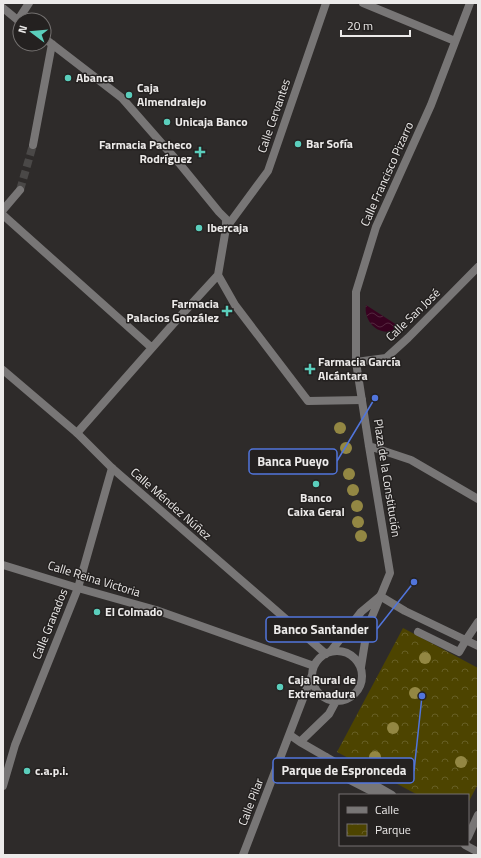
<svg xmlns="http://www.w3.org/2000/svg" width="481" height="858" font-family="'Titillium Web',sans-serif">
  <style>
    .park { fill: url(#park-crowns) }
    .water { fill: url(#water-waves) }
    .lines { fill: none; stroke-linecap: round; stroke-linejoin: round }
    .pedestrian-tunnel { stroke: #4a4847; stroke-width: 8; stroke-dasharray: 8 4; stroke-linecap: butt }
    .pedestrian { stroke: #787676; stroke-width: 8 }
    .minor { stroke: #787676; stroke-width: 8 }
    .tree { fill: #938743 }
    .poi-dot { fill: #5bcebc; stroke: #242120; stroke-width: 1.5 }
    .labels { text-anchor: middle; stroke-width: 3; stroke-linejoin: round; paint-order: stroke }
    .poi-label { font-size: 12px; font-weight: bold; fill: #eceae9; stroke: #242120; text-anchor: start }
    .street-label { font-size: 12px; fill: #eceae9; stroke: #242120 }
    .leader { fill: none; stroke: #5175dc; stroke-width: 1.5 }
    .callout-dot { fill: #5175dc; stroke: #242120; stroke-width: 1.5 }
    .callout { fill: #242120; stroke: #5175dc; stroke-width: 1.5 }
    .callout-label { font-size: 13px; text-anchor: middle; font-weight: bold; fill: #eceae9 }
  </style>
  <defs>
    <pattern id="park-crowns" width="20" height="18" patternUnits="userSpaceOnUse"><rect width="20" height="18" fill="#4d4400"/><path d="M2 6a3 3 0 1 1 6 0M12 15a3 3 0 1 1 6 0" fill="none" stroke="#675f25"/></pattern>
    <pattern id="water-waves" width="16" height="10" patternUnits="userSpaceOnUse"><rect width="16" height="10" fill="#380220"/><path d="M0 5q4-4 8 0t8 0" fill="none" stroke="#552740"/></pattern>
  </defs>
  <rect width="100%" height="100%" fill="#2e2b2a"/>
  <path class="park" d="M 403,628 L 478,668 L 478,784 L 468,803 L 468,795 L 418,795 L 337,752 Z"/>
  <path class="water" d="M 366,305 L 400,327 C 398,328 396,330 394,330 C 379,337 363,321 366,305 Z"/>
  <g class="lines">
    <path class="pedestrian-tunnel" d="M 20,190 L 33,145"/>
    <path class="pedestrian" d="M 3,8 L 20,22
      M 44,38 L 122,98 L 179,163 L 219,212 L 226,219 L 226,228 L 218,275 L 235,305 L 308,401 L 362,400
      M 33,145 L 52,44
      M 3,210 L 20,190
      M 3,215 L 152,348
      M 77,433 L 174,323 L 218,275
      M 78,588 L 112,468
      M 380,596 L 405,611 L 478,646
      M 418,632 L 459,652 L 466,640 L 478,622
      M 468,837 L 478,815"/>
    <path class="minor" d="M 363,3 L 455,41
      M 18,20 L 29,3
      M 226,228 L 268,171 L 326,3
      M 356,362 L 386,358 L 408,338 L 478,267
      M 3,370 L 77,433 L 112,468 L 326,654
      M 369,446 L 411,460 L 478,499
      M 3,565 L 78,588 L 156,610 L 314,666
      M 331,651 L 361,612 L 379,597
      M312 676a25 25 0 1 1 50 0a25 25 0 1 1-50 0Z
      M 361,667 L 365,642 L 371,619 L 390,573 L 369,446 L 356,362 L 356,292 L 376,227 L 431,105 L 470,3
      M 290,735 L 300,742 L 392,795
      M 300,742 L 329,714 L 336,701
      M 326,757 L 334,772 L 379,795
      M 3,786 L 15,745 L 78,588
      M 465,845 L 478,852
      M 243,855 L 312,675"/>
  </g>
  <g class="tree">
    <circle cx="340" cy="428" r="6"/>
    <circle cx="346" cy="448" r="6"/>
    <circle cx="349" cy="474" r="6"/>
    <circle cx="353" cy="490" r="6"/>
    <circle cx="357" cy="506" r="6"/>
    <circle cx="358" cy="522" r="6"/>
    <circle cx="361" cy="536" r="6"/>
    <circle cx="425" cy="658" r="6"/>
    <circle cx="415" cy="693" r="6"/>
    <circle cx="393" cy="728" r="6"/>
    <circle cx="375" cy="757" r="6"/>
    <circle cx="461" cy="762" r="6"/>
  </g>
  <g class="poi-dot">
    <circle cx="68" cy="78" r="4"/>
    <circle cx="129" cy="95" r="4"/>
    <circle cx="167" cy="122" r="4"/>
    <circle cx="298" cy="144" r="4"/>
    <path d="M198 146h4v4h4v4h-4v4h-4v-4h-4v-4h4z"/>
    <circle cx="199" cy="228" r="4"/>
    <path d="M225 305h4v4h4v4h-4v4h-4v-4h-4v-4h4z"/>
    <path d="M308 363h4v4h4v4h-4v4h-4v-4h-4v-4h4z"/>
    <circle cx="316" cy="484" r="4"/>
    <circle cx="97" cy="612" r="4"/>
    <circle cx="280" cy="687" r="4"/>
    <circle cx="27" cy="771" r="4"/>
  </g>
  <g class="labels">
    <g class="poi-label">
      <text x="76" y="82">Abanca</text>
      <text x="137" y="92">Caja<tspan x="137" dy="14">Almendralejo</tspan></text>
      <text x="175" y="126">Unicaja Banco</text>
      <text x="306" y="148">Bar Sofía</text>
      <text x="192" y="149" text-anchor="end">Farmacia Pacheco<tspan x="192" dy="14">Rodríguez</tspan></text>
      <text x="207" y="232">Ibercaja</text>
      <text x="219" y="308" text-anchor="end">Farmacia<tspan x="219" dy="14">Palacios González</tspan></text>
      <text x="318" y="366">Farmacia García<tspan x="318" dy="14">Alcántara</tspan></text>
      <text x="316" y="502" text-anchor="middle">Banco<tspan x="316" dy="14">Caixa Geral</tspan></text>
      <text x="105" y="616">El Colmado</text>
      <text x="288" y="684">Caja Rural de<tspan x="288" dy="14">Extremadura</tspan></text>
      <text x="35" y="775">c.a.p.i.</text>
    </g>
    <g class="street-label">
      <text transform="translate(274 116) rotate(-71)" y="4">Calle Cervantes</text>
      <text transform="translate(387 174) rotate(-66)" y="4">Calle Francisco Pizarro</text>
      <text transform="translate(413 315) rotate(-44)" y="4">Calle San José</text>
      <text transform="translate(387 478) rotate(81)" y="4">Plaza de la Constitución</text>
      <text transform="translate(171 504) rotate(41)" y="4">Calle Méndez Núñez</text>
      <text transform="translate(94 579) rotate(17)" y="4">Calle Reina Victoria</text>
      <text transform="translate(50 624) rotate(-68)" y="4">Calle Granados</text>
      <text transform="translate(251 802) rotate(-69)" y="4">Calle Pilar</text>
    </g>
  </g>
  <path class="leader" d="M375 398L337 461M414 582L377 629M422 696L414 771"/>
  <g class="callout-dot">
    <circle cx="375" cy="398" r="4"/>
    <circle cx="414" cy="582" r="4"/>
    <circle cx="422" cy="696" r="4"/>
  </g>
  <g class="callout">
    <rect x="249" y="449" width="88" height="25" rx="4"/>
    <rect x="266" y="617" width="111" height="25" rx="4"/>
    <rect x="273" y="758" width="141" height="25" rx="4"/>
  </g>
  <g class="callout-label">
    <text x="293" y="466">Banca Pueyo</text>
    <text x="321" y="634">Banco Santander</text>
    <text x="344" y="775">Parque de Espronceda</text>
  </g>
  <rect width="481" height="858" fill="none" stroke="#eceae9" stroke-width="8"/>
  <rect x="339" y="794" width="130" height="52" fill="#242120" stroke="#747170"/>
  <rect x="347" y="807" width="20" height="6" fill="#787676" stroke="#747170"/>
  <text x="375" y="814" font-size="12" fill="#eceae9">Calle</text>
  <rect x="347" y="824" width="20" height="12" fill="url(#park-crowns)" stroke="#747170"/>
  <text x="375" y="834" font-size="12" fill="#eceae9">Parque</text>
  <g transform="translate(32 32) rotate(286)"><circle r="19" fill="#242120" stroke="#747170"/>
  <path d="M0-3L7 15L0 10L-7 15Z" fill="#5bcebc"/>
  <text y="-6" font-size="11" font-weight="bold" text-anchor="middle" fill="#eceae9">N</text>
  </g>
  <path d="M341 30v6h69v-6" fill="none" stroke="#eceae9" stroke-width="2"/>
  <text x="347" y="30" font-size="12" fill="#eceae9" stroke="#242120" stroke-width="3" paint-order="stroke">20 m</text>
</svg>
